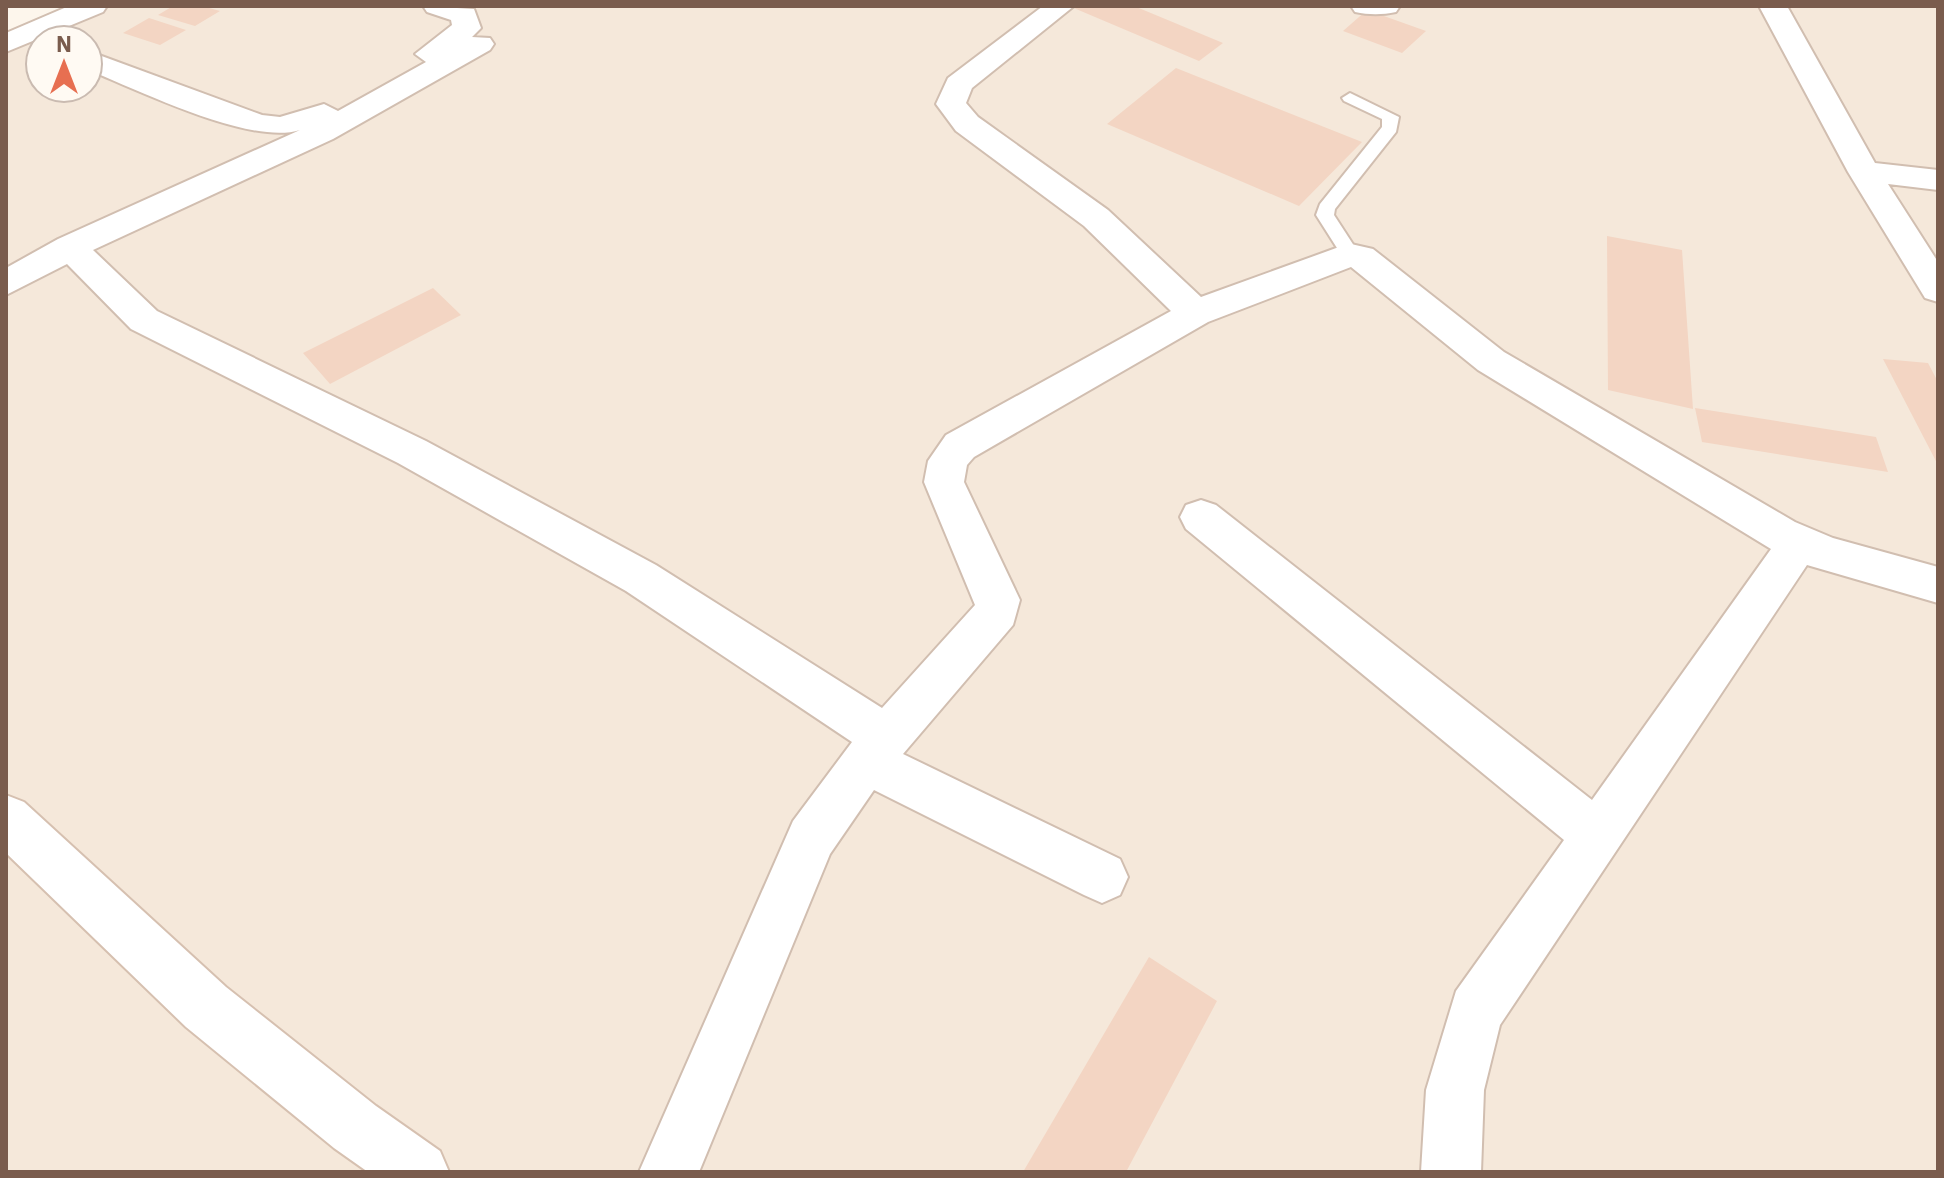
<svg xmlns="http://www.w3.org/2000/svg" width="1944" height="1178" font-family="'IBM Plex Sans',sans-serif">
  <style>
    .residential { fill: #f5e8da; fill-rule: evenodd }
    .building { fill: #f3d5c3 }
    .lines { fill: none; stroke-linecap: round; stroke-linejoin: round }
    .lane-casing { stroke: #d1beb0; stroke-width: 4 }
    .street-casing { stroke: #d1beb0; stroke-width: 4 }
    .secondary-casing { stroke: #d6c0b0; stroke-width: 4 }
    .lane { fill: #fff; fill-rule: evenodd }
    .street { fill: #fff; fill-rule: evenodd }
    .secondary { fill: #fff; fill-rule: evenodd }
  </style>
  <rect width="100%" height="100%" fill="#fdf6ec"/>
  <path class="residential" d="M 71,6 L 1938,6 L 1938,1172 L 6,1172 L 6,32 ZM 40,40 L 88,40 L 88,88 L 40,88 Z"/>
  <path class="building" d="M 173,6 L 202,6 L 220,11 L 195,26 L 158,15 Z
    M 1069,6 L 1134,6 L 1223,43 L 1199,61 Z
    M 1367,10 L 1426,31 L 1402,53 L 1343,31 Z
    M 149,18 L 186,30 L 160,45 L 123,33 Z
    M 1176,68 L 1362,142 L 1299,206 L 1107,124 Z
    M 1607,236 L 1682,250 L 1693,409 L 1608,390 Z
    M 433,288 L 461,315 L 330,384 L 303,353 Z
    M 1883,359 L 1928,363 L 1938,382 L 1938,465 Z
    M 1695,408 L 1876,437 L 1888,472 L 1702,442 Z
    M 1149,957 L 1217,1001 L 1126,1172 L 1023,1172 Z"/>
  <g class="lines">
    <g class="lane-casing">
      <path id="lane" d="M 1350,93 L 1399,117 L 1396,132 L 1335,209 L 1334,215 L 1360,255 L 1351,261 L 1344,259 L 1316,215 L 1320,204 L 1382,127 L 1382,119 L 1344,101 L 1342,98 Z"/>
    </g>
    <g class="street-casing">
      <path id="street" d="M 69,6 L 107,6 L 103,12 L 6,52 L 6,33 Z
        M 423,6 L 474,9 L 481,28 L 472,37 L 490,38 L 494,44 L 490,50 L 333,139 L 93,250 L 157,311 L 426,441 L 656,565 L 882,708 L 975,605 L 924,482 L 928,461 L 946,435 L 1171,311 L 1084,226 L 956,131 L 936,104 L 948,78 L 1043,6 L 1074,6 L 972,88 L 966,103 L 978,117 L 1108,210 L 1201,297 L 1339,247 L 1351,244 L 1373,249 L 1504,352 L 1795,522 L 1833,538 L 1938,567 L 1938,603 L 1807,565 L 1500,1025 L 1484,1090 L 1481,1172 L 1421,1172 L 1426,1090 L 1456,991 L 1564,840 L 1186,529 L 1180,517 L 1186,505 L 1201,500 L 1216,505 L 1592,800 L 1771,549 L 1478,370 L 1351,267 L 1208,322 L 974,457 L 967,465 L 964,482 L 1020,600 L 1013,625 L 903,754 L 1120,859 L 1128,877 L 1120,895 L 1102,903 L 1084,895 L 874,790 L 830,854 L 699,1172 L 639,1172 L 793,821 L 852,742 L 626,591 L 398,463 L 131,329 L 67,264 L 6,295 L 6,268 L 58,239 L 300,130 C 250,146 139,90 88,70 L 88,51 L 262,115 L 280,117 L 324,104 L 338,111 L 426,62 L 415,54 L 452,25 L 451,20 L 427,12 Z
        M 1351,6 L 1400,6 L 1396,12 C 1382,15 1369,15 1355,12 Z
        M 1759,6 L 1787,6 L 1875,163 L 1938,170 L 1938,190 L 1888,184 L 1938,262 L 1938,302 L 1925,298 L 1848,172 Z"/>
    </g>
    <g class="secondary-casing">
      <path id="secondary" d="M 6,795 L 24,802 L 226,987 L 376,1106 L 440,1151 L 449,1172 L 368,1172 L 334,1148 L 186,1027 L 6,853 Z"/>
    </g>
    <use href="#lane" class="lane"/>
    <use href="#street" class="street"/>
    <use href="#secondary" class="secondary"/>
  </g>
  <rect width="1944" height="1178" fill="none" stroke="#7a5c4d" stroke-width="16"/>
  <g transform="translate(64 64)"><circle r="38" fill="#fffaf3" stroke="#cabbb1" stroke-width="2"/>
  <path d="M0-6L14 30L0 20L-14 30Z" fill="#e76f51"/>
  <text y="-12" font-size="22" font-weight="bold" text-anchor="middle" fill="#7a5c4d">N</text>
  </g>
</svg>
